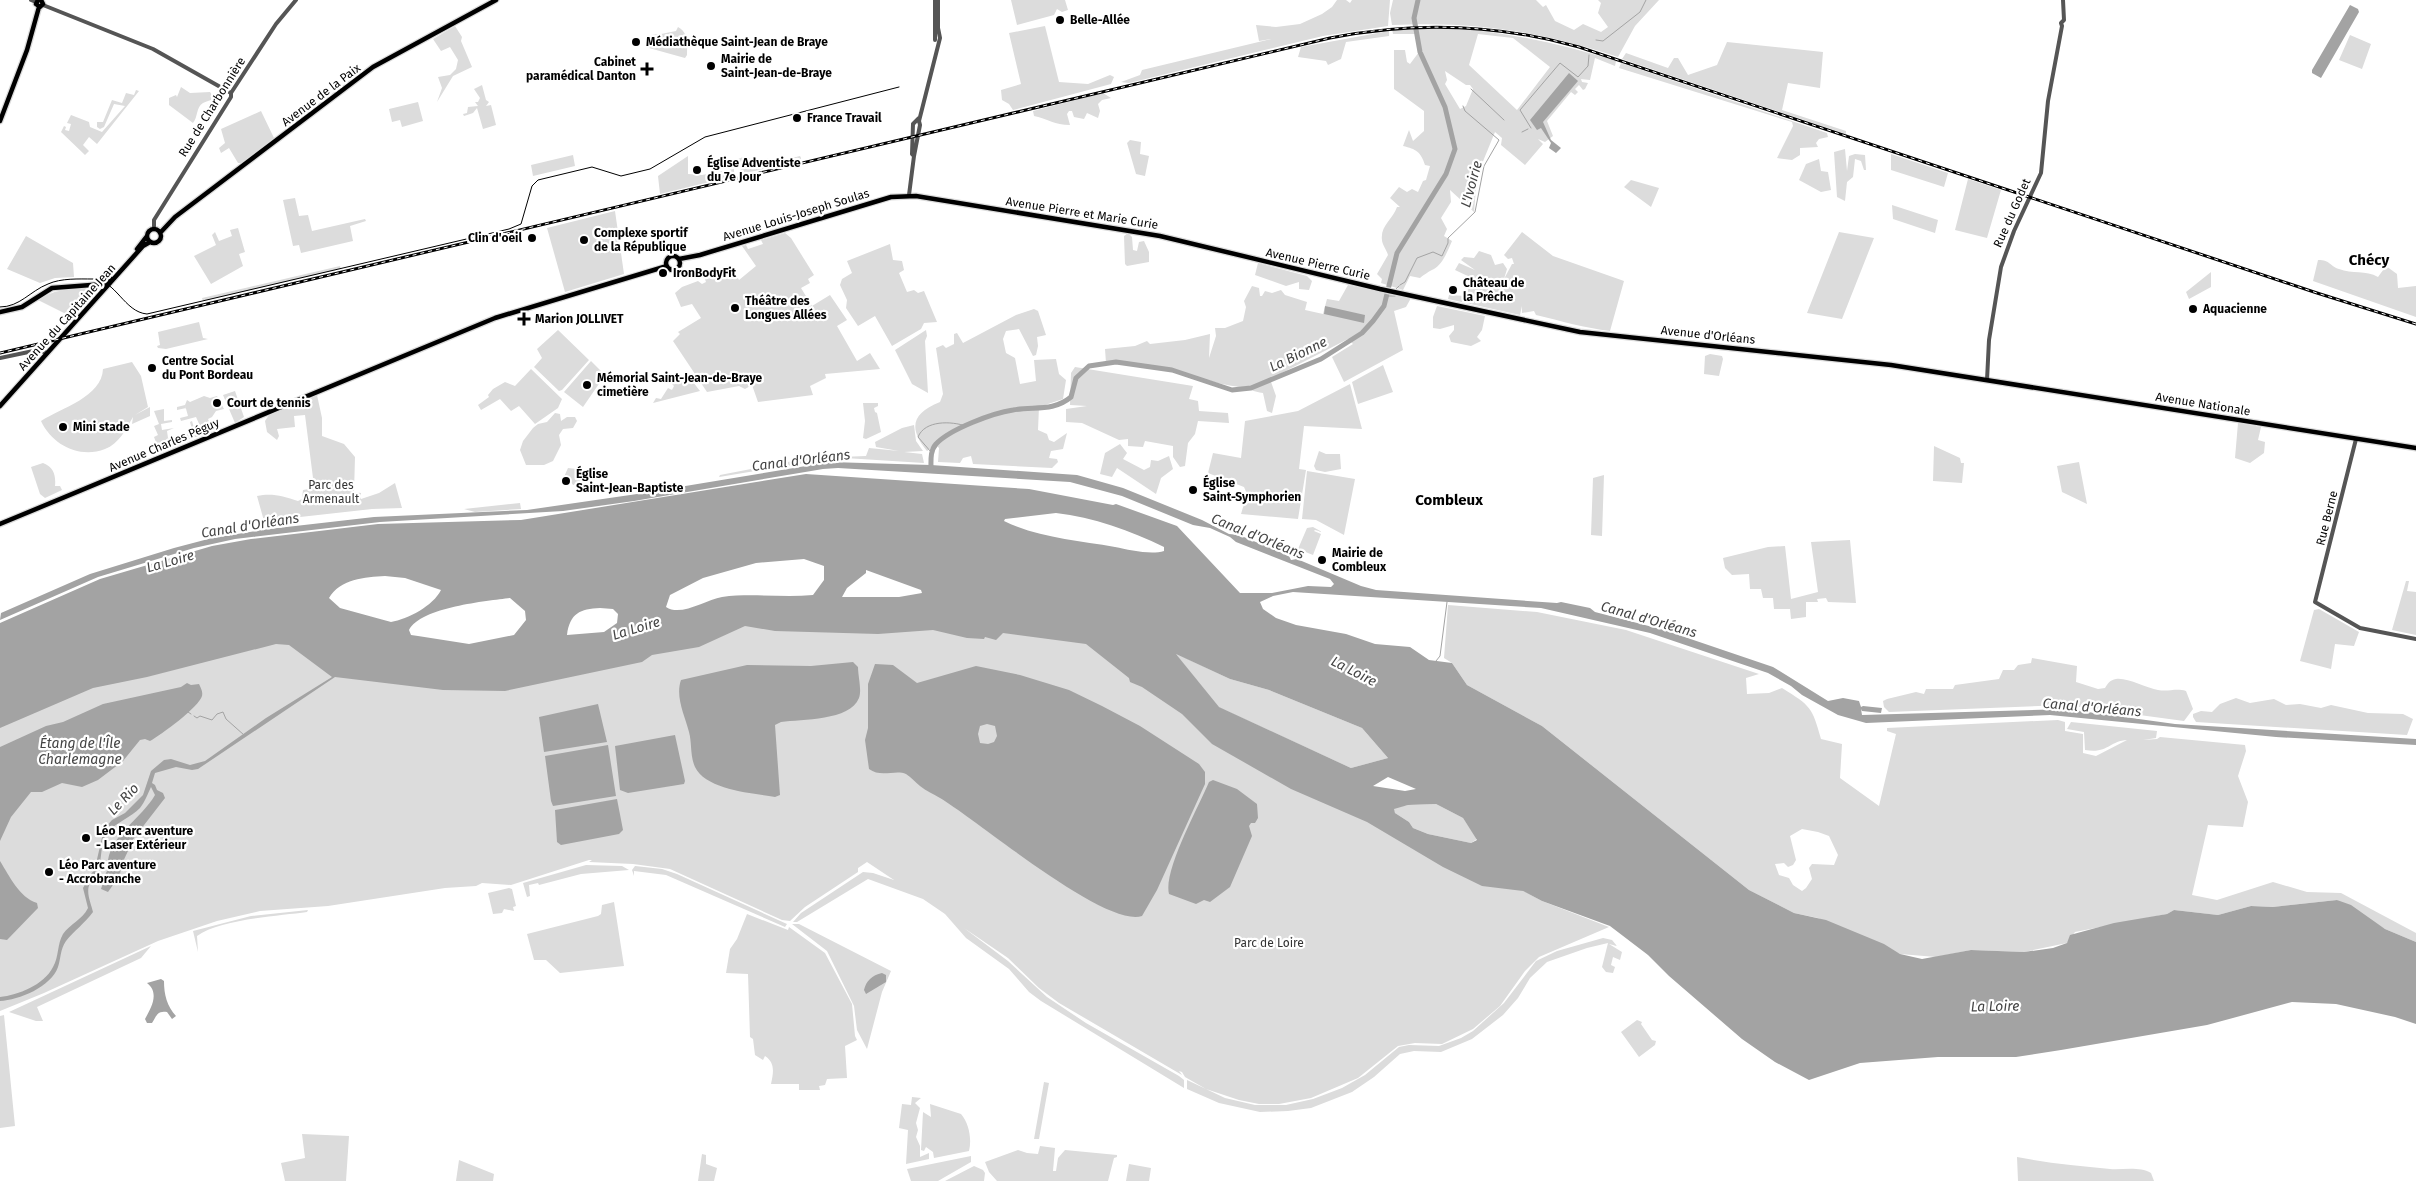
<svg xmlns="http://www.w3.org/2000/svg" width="2416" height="1181" font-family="'Fira Sans',sans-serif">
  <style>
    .green { fill: #dcdcdc; fill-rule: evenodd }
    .water { fill: #a3a3a3; fill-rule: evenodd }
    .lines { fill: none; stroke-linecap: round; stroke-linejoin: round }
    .stream { stroke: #a3a3a3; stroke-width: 1 }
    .river { stroke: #a3a3a3; stroke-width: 5 }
    .major-casing { stroke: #dbdbdb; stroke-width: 7 }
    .minor { stroke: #555; stroke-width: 4 }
    .major { stroke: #000; stroke-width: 4.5 }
    .tram { stroke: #000; stroke-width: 1 }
    .rail-casing { stroke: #000; stroke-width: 3 }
    .rail { stroke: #fff; stroke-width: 1; stroke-dasharray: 4; stroke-linecap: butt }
    .poi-dot { fill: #000; stroke: #fff; stroke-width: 2 }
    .labels { text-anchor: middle; stroke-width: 4.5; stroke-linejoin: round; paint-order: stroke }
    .poi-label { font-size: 12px; font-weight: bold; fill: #000; stroke: #fff; text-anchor: start }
    .street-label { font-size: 12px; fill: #000; stroke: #fff }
    .park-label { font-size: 12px; fill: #333; stroke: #fff }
    .water-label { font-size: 14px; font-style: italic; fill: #444; stroke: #fff }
    .quarter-label { font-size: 15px; font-weight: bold; fill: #000; stroke: #fff }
  </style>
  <rect width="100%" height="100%" fill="#fff"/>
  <path class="green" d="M 1011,0 L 1065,0 L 1068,10 L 1062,12 L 1057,9 L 1054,15 L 1017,25 Z
    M 1337,0 L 1346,0 L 1350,3 L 1352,0 L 1390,0 L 1388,26 L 1323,36 L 1129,83 L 1121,82 L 1140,75 L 1142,70 L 1271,39 L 1259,41 L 1256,25 L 1276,27 L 1300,24 L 1322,14 L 1332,7 Z
    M 1393,0 L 1536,0 L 1543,7 L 1546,5 L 1555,21 L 1574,30 L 1583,24 L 1601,32 L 1608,27 L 1598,13 L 1601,3 L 1598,0 L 1659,0 L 1635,26 L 1618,57 C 1538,31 1476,21 1392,25 L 1390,13 Z
    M 455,26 L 462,37 L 461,41 L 472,67 L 453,76 L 437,102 L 442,88 L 438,77 L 450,75 L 456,69 L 458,60 L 450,47 L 441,51 L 433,39 Z
    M 1045,26 L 1059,82 L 1088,84 L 1110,75 L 1114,77 L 1111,84 L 1013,110 L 1009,104 L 1002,100 L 1001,90 L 1021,84 L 1009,33 Z
    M 678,27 C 689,33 687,44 687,55 L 685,58 L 649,48 L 651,35 L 659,34 L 663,46 L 661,34 L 676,31 Z
    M 1444,28 C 1504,31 1559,43 1616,61 L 1615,66 L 1595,58 L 1590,80 L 1581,79 L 1582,82 L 1588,83 L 1585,89 L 1583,90 L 1579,85 L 1575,89 L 1578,92 L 1575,95 L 1571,92 L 1547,121 L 1553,136 L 1545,142 L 1538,139 L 1543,144 L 1525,165 L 1501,145 L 1502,138 L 1495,132 L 1477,176 L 1474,212 L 1450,190 L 1451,202 L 1441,218 L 1447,229 L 1444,236 L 1452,241 C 1448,250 1443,264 1434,269 C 1428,272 1425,274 1420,278 L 1410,276 L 1403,290 L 1381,283 L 1382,279 L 1377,274 L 1388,255 C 1387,251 1382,244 1382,240 C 1380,226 1393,219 1397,207 L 1400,207 L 1390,198 L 1399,187 L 1407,192 L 1412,189 L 1418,192 L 1423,181 L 1426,180 L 1430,166 L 1425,165 C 1421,152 1416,149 1403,146 L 1409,130 L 1413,141 L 1424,131 L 1424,111 L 1394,89 L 1394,50 L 1405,50 L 1407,62 L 1410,64 L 1419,52 L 1423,52 L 1420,48 L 1418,34 L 1393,34 L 1392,29 ZM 1478,34 L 1513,38 L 1550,67 L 1517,110 L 1469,65 ZM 1445,71 L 1466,85 L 1470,85 L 1473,89 L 1466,106 L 1460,109 L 1445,84 L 1447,80 Z
    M 1389,31 L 1389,36 L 1346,42 L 1341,59 L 1328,65 L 1326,61 L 1298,57 L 1301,47 Z
    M 2350,35 L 2371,44 L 2362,69 L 2339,60 Z
    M 1727,42 L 1823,52 L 1820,88 L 1788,83 L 1782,110 L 1846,131 L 1846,134 L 1622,59 L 1626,53 L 1668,68 L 1674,58 L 1678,58 L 1688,75 L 1717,65 Z
    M 1621,63 L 1827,133 L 1828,137 L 1819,139 L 1816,143 L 1818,147 L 1800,148 L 1800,155 L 1792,160 L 1777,158 L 1793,126 L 1792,122 L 1619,68 Z
    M 482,85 L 486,100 L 489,102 L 486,106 L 491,105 L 496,125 L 483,129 L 477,108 L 473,113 L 464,116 L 463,114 L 467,113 L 468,107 L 478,106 L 475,102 L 478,102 L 480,98 L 474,89 Z
    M 181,87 L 190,93 L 210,92 L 212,95 L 211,100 C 208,101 205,102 203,103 C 196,107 198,117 193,123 L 169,105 L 169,98 L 176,95 L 177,97 Z
    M 136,90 L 139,91 L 97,144 L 89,137 L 83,145 L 89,151 L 85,155 L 61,132 L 64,126 L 66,127 L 65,130 L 69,131 L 71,124 L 67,123 L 71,115 L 89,122 L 90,127 L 102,132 L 125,106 L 114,104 L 104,127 L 100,129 L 97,127 L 97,122 L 103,122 L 112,100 L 122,103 L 126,93 L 134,95 Z
    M 1103,93 L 1111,98 L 1102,100 L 1098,104 L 1100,111 L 1098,118 L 1087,113 L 1084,119 L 1074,117 L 1072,111 L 1069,111 L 1067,114 L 1070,125 C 1054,125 1049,119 1034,116 L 1033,111 Z
    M 418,102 L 423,121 L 402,127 L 400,120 L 392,122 L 389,109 Z
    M 261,111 L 274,138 L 241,163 L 238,163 L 229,148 L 221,153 L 219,148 L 225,143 L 221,129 Z
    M 1130,140 L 1141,142 L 1140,154 L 1149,156 L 1145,176 L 1136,174 L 1127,143 Z
    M 1845,149 L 1847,171 L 1849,156 L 1855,154 L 1865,155 L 1866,170 L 1864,170 L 1861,161 L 1855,159 L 1853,177 L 1847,182 L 1845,201 L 1837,197 L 1834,152 Z
    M 1891,154 L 1948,173 L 1944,187 L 1891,170 Z
    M 573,155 L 575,166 L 533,176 L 531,165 Z
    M 688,156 L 688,174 L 702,175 L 734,169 L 734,176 L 660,194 L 658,176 Z
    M 746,156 L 753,161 L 762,158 L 788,159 L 800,156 L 801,158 L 801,160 L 742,174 L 738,159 Z
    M 1819,159 L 1821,171 L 1828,172 L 1831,190 L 1821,192 L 1799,180 L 1806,164 Z
    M 1968,179 L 2001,190 L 1987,238 L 1955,230 Z
    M 1631,180 L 1659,188 L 1651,207 L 1624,187 Z
    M 295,198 L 299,216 L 308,215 L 312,231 L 365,219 L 366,221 L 350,226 L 353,241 L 301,253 L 299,245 L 293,246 L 283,200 Z
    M 1892,205 L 1938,220 L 1935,233 L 1893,219 Z
    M 615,211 L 624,274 L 565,292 L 547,228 Z
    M 238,228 L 245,252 L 239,254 L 243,266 L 211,284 L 194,256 L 216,245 L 212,235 L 215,232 L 219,241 L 232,236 L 230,230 Z
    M 1522,232 L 1553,256 L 1624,281 L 1610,331 C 1585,328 1561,321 1536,315 L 1534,311 L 1522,313 L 1522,306 L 1520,315 L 1448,299 L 1449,295 L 1465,296 L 1468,291 L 1467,284 L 1472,278 L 1455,270 L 1459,263 L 1475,270 L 1461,260 L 1464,257 L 1474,258 L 1479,251 L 1491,255 L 1495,265 L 1503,263 L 1507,269 L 1504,279 L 1512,264 L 1514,264 L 1512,258 L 1508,259 L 1504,255 Z
    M 1839,232 L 1874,238 L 1842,319 L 1807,313 Z
    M 785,233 L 791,238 L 814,275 L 808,279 L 810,283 L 801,288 L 812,306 L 830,295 L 847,320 L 837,326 L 857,361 L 870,353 L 880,369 L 825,374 L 826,378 L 810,386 L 813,395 L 758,402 L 752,385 L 745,389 L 739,386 L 707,392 L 673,341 L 680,334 L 678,332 L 701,318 L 692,304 L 681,307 L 675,293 L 682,287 L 698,281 L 702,284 L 706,282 L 705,279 L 730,265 L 739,280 L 756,266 L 742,246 L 746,245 L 748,249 L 763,244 L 761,240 Z
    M 1128,233 L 1132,237 L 1133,250 L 1137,251 L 1139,242 L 1144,241 L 1149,252 L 1149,262 L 1127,266 L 1125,264 L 1124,236 Z
    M 26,236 L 73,263 L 74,277 L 55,278 L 40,283 L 7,269 Z
    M 890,244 L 893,260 L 902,261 L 904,270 L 899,273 L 907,292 L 914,290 L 918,293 L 924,291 L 937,322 L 924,323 L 921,329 L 892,346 L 875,316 L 858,326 L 846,308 L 847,300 L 840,285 L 842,279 L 852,273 L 847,261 Z
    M 2318,260 C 2331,260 2329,266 2339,269 C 2352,274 2366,270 2378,277 L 2386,266 L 2397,274 L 2398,288 L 2416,286 L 2416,317 L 2313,281 Z
    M 1258,263 L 1307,276 L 1312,281 L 1309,290 L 1299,289 L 1299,282 L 1286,286 L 1255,275 Z
    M 340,266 L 341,269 L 203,301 L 202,298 Z
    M 2211,272 L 2211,287 L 2189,299 L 2186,292 Z
    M 1348,285 L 1411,298 L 1406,307 L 1394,311 L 1403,350 L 1344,382 L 1332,357 L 1353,344 L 1348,339 L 1270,379 L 1276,396 L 1272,413 L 1267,411 L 1263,393 C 1254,392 1248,388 1239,387 C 1228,385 1219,384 1208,380 L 1207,382 L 1169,370 L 1106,363 L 1105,349 L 1135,346 L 1147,341 L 1150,344 L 1185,340 L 1210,334 L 1209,358 L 1216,336 L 1215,328 L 1225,328 L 1243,321 L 1246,307 L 1244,301 L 1252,286 L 1259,288 L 1260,296 L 1262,296 L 1265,291 L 1272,293 L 1281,290 L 1285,295 L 1307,302 L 1305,310 L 1323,314 L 1327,299 L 1339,301 Z
    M 94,288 L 95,294 L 74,318 L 38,300 C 56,288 73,289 94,288 Z
    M 1437,306 L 1485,316 L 1482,330 L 1477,337 L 1481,341 L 1471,346 L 1451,342 L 1449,336 L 1454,330 L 1454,325 L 1440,329 L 1433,328 L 1433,317 Z
    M 1034,309 L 1038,311 L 1046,335 L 1037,337 L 1038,346 L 1036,355 L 1033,356 L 1019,329 L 1006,331 L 1003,339 L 1006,353 L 1015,358 L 1020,384 L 1036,381 L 1034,360 L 1056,359 L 1059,374 L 1066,380 L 1063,399 L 1039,407 L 1038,430 L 1047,434 L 1049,440 L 1054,442 L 1067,433 L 1063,449 L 1051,451 L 1049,458 L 1057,459 L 1058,462 L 1052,468 L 973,464 L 971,456 L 963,458 L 960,463 L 938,462 L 939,448 L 936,445 L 927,451 C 908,428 912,413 940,402 L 943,394 L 936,348 L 943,345 L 946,348 L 954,344 L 954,334 L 957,333 L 963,343 L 1016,315 Z
    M 199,322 L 203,338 L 208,339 L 166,349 L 158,348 L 157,346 L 160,345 L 158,332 Z
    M 558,330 L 589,360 L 562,390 L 559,391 L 534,367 L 542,358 L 537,349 Z
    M 926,330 L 927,336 L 925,341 L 928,393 L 912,384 L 895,350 Z
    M 1710,354 L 1722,356 L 1723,359 L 1719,376 L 1704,374 L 1705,356 Z
    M 591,361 L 605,375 L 583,407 L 564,392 Z
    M 132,362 L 141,376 L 148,407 L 135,415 L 150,407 L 150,416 L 132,424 L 133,417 C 126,429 119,444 105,449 C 80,459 52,445 41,421 C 61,408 102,397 103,369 Z
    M 1383,365 L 1393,392 L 1358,404 L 1352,382 Z
    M 1075,367 L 1193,386 L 1189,399 L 1198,401 L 1199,411 L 1228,413 L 1229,423 L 1198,421 L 1195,434 L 1188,443 L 1185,466 L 1180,467 L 1173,457 L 1173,446 L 1145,441 L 1143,447 L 1128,446 L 1128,439 L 1119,440 L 1082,423 L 1066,422 L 1066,409 L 1087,406 L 1070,405 L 1071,373 Z
    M 531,369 L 562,399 L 558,408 L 535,424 L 519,406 L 511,411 L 500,399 L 481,410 L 478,405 L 489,397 L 488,395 L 493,389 L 505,382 L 515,386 Z
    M 678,373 L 693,382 L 700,391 L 653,403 L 656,398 L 661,399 L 668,388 L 672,390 L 674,386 L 671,383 Z
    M 1350,384 L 1362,429 L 1304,426 L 1299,469 L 1306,470 L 1298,519 L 1241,514 L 1247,494 L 1244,487 L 1208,473 L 1213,453 L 1241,458 L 1245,421 L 1298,411 Z
    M 235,391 L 244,417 L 235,423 L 223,395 Z
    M 317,395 L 322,418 L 322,436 L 344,444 L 355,457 L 354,492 L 361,493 L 361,499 L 379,493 L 395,483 L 402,508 L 372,509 L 264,521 L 257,496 C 272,493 283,496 298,501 L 302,499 L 303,490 L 309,489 L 313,478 L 305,415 L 294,416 L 295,427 L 277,429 L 279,436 L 277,440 L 267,432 L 265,421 L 269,415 Z
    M 204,396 L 210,398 L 217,396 L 224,409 L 216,411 L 212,417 L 208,419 L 213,431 L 187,440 L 182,436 L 193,433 L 190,422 L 192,421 L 195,431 L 201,428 L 196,417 L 181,421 L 180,418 L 188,416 L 185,405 L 186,408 L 177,410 L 177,407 L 185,405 L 187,400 L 190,402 Z
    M 863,403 L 878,403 L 878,406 L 874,408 L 875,412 L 877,413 L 881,432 L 866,439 L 863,438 L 865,421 Z
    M 164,409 L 164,421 L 172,420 L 172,422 L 161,424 L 162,430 L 174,428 L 167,431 L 168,438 L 178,437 L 179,444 L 160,453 L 154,437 L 158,435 L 154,426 L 159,424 L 154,411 Z
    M 555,413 L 560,414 L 561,421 L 567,417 L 575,417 L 577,421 L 573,428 L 563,429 L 559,435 L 561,445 L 553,461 L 544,465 L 526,465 L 520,450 L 523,441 L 533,428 L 538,424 L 547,422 Z
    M 2238,423 L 2261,427 L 2258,440 L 2265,442 L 2264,453 L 2250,463 L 2235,458 Z
    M 914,425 L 916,441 L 923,451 L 904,452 L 922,454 L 924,463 L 845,458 L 822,460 L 719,477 L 720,475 L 839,452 L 841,457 L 866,456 L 869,448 L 899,451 L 876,447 L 875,442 L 902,428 Z
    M 1120,444 L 1127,453 L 1123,459 L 1144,470 L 1150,467 L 1151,460 L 1158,461 L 1169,456 L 1173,469 L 1161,478 L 1156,494 L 1117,468 L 1112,477 L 1100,474 L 1105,453 Z
    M 1934,446 L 1960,458 L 1961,463 L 1964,463 L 1962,483 L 1933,481 Z
    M 1319,451 L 1326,454 L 1340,454 L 1341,469 L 1325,472 L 1316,470 L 1314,466 Z
    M 2079,462 L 2087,504 L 2062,492 L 2057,466 Z
    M 43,463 C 54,467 56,476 55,486 L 60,486 L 62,490 L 45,498 L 40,494 L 31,467 Z
    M 568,468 L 593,471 L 595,480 L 573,485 L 568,477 L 564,476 L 563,479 Z
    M 1307,471 L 1355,479 L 1344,535 L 1316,520 L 1302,519 Z
    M 1604,475 L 1602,536 L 1591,535 L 1593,478 Z
    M 520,503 L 521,509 L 475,512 L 464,509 Z
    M 1313,527 L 1322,532 L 1315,530 L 1314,531 L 1321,534 L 1313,555 L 1298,549 L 1307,528 Z
    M 1850,540 L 1856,603 L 1828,602 L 1826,598 L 1817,599 L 1818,602 L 1806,602 L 1806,617 L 1791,619 L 1790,609 L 1774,609 L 1773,598 L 1763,598 L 1761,589 L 1750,589 L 1749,574 L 1732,575 L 1725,568 L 1723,558 L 1768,547 L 1785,546 L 1791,599 L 1818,592 L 1811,542 Z
    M 2406,581 L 2409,581 L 2407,591 L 2416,592 L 2416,635 L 2392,630 Z
    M 1448,605 L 1537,612 L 1626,630 L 1759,674 L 1746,678 L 1747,694 L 1769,693 L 1782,688 C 1811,706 1812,707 1821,739 L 1842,744 L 1840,778 L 1879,806 L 1896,734 L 1887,731 L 1887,728 L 2058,720 L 2065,722 L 2065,731 L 2083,734 L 2083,753 L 2096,756 L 2127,740 C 2109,741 2108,754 2085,750 L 2084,732 L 2067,729 L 2071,722 L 2157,731 L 2156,738 L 2143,740 L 2157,739 L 2160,737 L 2245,745 L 2246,751 L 2238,776 L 2248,802 L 2243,827 L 2208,825 L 2192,895 L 2217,900 L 2273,882 L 2307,892 L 2341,893 L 2416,933 L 2416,942 L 2385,929 L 2337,900 L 2273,907 L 2251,906 L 2218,915 L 2174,910 L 2167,914 L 2075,932 L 2067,943 L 2024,952 L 1971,950 L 1936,957 L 1900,954 L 1818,918 L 1794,913 L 1749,890 L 1542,726 L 1467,685 L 1452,663 L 1444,658 ZM 1802,829 L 1818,832 L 1829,836 L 1838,855 L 1834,865 L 1812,864 L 1809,868 L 1812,879 L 1806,888 L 1802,891 L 1793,885 L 1789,878 L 1779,875 L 1775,864 L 1784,863 L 1788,867 L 1793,865 L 1796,860 L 1790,836 Z
    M 2319,609 L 2359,632 L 2354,646 L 2335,644 L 2331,669 L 2300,661 L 2314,610 Z
    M 739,620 L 1087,636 L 1183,709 L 1542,901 L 1609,927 L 1539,957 L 1525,971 L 1500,1006 L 1473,1029 L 1442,1044 L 1415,1043 L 1398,1046 L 1358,1078 L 1311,1098 L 1279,1104 L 1259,1104 L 1239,1100 L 1206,1089 L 1185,1077 L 1182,1072 L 1179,1071 L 1182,1075 L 1059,1003 L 1039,988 L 1008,958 L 964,928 L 1008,961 L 1047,997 L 1086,1023 L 1179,1076 L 1184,1080 L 1184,1088 L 1041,1001 L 1029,992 L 1009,969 L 966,938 L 945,914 L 923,899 L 868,879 L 797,922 L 793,922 L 801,913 L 863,872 L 873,873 L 894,880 L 867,862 L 858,868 L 858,872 L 805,907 L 790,921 L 782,920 L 670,869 L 633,864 L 589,862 L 592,860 L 589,860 L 511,885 L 482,883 L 476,886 L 445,888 L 328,906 L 260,911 L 217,921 L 158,941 L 44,993 L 0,1011 L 0,720 L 86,682 L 290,639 L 333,669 Z
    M 1175,653 L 1230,679 L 1269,690 L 1362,728 L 1388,758 L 1351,768 L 1218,707 Z
    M 2032,658 L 2077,666 L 2076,682 L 2098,689 L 2105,688 C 2108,683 2110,680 2116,679 C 2126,677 2147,688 2158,690 C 2168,692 2176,688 2186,691 L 2193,709 L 2184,721 L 2065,705 L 1889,712 L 1884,707 L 1883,701 L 1887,699 L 1916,692 L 1924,694 L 1926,689 L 1953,689 L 1955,685 L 1999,679 L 2003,670 L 2014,670 L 2018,665 L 2031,663 Z
    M 2236,698 L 2250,703 L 2274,699 L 2286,705 L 2300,704 L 2321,708 L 2331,705 L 2368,713 L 2403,714 L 2413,719 L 2407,735 L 2196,722 L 2193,717 L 2193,714 L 2201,711 L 2212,712 L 2220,704 Z
    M 1436,804 L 1463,818 L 1477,839 L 1471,843 L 1428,834 L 1413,828 L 1409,822 L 1395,813 L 1393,808 L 1408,805 Z
    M 586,865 L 622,866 L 629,870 L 581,874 L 539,885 L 538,883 L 529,885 L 530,896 L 527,897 L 523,883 Z
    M 635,866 L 662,869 L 677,874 L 787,924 L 785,927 L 666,875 L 634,871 L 634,876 L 632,870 Z
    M 509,888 L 512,889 L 516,906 L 513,907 L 514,911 L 504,909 L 502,913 L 493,914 L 488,893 Z
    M 614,902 L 624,966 L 560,973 L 546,960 L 534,960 L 527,934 L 598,916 L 601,914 L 602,905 Z
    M 308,910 L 307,912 C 279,916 220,919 197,936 L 198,952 L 193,931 L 251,916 Z
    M 747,914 L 788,930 L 789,927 L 825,953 L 852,1004 L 855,1036 L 857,1040 L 845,1046 L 847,1078 L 827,1079 L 825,1085 L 819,1086 L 820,1090 L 799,1090 L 799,1084 L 771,1084 C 773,1074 776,1063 765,1056 L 763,1060 L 755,1055 L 753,1039 L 750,1037 L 748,974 L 726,973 L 730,949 L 737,939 Z
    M 792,924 L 799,924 L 891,971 L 882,992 L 867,1049 L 857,1030 L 854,1006 L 827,951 Z
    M 1603,938 L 1612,940 L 1617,946 L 1609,944 L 1622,952 L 1620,960 L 1613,957 L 1611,965 L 1615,967 L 1613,973 L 1606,972 L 1602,967 L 1608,943 L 1587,948 L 1547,962 L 1530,978 L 1518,998 L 1503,1015 L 1472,1039 L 1441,1052 L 1414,1051 L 1400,1054 L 1374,1077 L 1352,1092 L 1311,1108 L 1288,1111 L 1260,1112 L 1219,1103 L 1187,1089 L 1187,1080 L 1225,1098 L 1255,1105 L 1286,1105 L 1313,1099 L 1342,1088 L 1365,1075 L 1399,1047 L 1409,1045 L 1439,1046 L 1461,1038 L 1473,1031 L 1504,1003 L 1536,961 L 1557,951 Z
    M 151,946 L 141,958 L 37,1007 L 43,1021 L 36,1021 L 9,1012 Z
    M 4,1015 L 15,1126 L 0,1128 L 0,1016 Z
    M 1637,1020 L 1642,1022 L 1641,1024 L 1652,1040 L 1656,1041 L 1655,1045 L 1639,1057 L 1621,1032 Z
    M 1044,1082 L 1049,1083 L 1039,1139 L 1034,1139 Z
    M 912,1097 L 921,1098 L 915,1103 L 920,1108 L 916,1123 L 918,1130 L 916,1137 L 920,1146 L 920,1157 L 929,1153 L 929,1159 L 906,1164 L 908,1130 L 899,1128 L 902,1104 L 911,1105 Z
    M 930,1104 L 961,1114 C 969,1123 972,1139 969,1151 L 934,1158 L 933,1152 L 926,1147 L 924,1151 L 921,1150 L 923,1112 L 931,1117 Z
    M 302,1134 L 349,1136 L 346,1181 L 285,1181 L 281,1163 L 305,1158 Z
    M 1040,1146 L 1055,1148 L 1053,1171 L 1056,1171 L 1058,1158 L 1065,1150 L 1117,1155 L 1117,1157 L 1114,1158 L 1108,1181 L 997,1181 L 989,1172 L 985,1162 L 1018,1150 L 1027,1153 L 1038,1154 Z
    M 702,1154 L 706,1155 L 706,1164 L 717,1168 L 714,1181 L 698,1181 Z
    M 971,1156 L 971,1162 L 938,1181 L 911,1181 L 907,1169 Z
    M 2017,1157 C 2047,1163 2078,1166 2110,1169 C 2123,1170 2139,1166 2151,1173 L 2154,1181 L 2018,1181 Z
    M 459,1160 L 494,1174 L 493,1181 L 456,1181 Z
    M 1129,1164 L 1151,1168 L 1149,1181 L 1126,1181 Z
    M 974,1166 L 983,1170 L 985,1173 L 984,1181 L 945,1181 Z"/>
  <path class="water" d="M 2350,5 L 2358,9 L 2359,12 L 2321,78 L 2312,73 L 2312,70 Z
    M 1569,73 L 1578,81 L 1543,122 L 1551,140 L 1561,148 L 1556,153 L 1549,148 L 1551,143 L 1541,128 L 1537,130 L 1530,120 Z
    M 1325,306 L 1365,315 L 1364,323 L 1324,314 Z
    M 830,462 L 931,465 L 1077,475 L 1123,488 L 1202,520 L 1229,534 L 1239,535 L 1289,556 L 1291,560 L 1297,559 L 1361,586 L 1376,590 L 1557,603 L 1561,602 L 1590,608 L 1595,612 L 1664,630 L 1773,667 L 1828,701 L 1843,698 L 1859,701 L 1861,707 L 1863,706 L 1882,708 L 1881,713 L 1862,711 L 1861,709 L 1862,715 L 2066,709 L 2175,724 L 2416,739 L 2416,745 L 2276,737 L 2050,715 L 1866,723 L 1838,715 L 1802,695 L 1791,686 L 1768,673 L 1650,633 L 1541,608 L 1293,592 L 1273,596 L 1260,602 L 1263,609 L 1276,618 L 1296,625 L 1346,634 L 1375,644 L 1410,647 L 1429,660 L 1452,663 L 1467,685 L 1542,726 L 1749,890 L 1794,913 L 1826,920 L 1884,944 L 1900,954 L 1922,959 L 1971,950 L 2024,952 L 2053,948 L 2067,943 L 2070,935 L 2114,923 L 2167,914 L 2174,910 L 2218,915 L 2251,906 L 2273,907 L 2337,900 L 2351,905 L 2385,929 L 2416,942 L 2416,1024 L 2395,1017 L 2336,1004 L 2292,1002 L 2207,1025 L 2061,1050 L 2016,1057 L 1938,1057 L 1860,1063 L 1809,1080 L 1775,1062 L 1742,1039 L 1669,976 L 1648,955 L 1610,926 L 1542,901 L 1523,891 L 1482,886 L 1443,867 L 1367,822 L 1291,789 L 1212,744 L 1182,714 L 1142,687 L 1130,682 L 1129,678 L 1086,644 L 1003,633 L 996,640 L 985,637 L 984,639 L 967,638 L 933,630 L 878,634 L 775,631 L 745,626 L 699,647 L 652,655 L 642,662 L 505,691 L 443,690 L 335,677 L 198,769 L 192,770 L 176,767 L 155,773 L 152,783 L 155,785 L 157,790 L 163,793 L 165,798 L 134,838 L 121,866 L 120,875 L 108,892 L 101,889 L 103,883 L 95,877 C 83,888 90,899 93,912 C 85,923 74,931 66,941 C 60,950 61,958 58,967 C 51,987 19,1000 0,1001 L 0,997 C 18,995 44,985 53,967 C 59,957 57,944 63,934 C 70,924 82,920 88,908 L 83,888 L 95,868 L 104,829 L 112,820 L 125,813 L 143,795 L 151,771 L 164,760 L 171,759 L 190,765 L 205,761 L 266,718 L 332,677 L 289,645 L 276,644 L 147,677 L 93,688 L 0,728 L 0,623 L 100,579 L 212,546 L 251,539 L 378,524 L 521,520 L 806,474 L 1029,489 L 1113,505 L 1116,504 L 1177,526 L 1240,593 L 1272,593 L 1308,586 L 1331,587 L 1334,584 L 1330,579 L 1236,542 L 1230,537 L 1210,528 L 1193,525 L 1122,496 L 1070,482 L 838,468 L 823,469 L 634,501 L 563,511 L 380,522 L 235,539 L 194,548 L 98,577 L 0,620 L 1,613 L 90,574 L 174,548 L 212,538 L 269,529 L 374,517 L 527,510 L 637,494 ZM 1056,513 C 1093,517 1131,531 1164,547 L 1164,551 C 1151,555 1129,550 1115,547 C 1077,540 1039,538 1004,521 L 1005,519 ZM 804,559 L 824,566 L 824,580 L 813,595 C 783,598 752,593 722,597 C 705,600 681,617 666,607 L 670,595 L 703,578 L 756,563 ZM 866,570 L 921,590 L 922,593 L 899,597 L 842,597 L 847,588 L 866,573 ZM 385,576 L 405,578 L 441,590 C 433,606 408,619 391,622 L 340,608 L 329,598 C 340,579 365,577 385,576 ZM 510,598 L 525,611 L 526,620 L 514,635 L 469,644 L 418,636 L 411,635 L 409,630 C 421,607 487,601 510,598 ZM 600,608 L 613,609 L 618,614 L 617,623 L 604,632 L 567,635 C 570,613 580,609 600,608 ZM 1176,654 L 1230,679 L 1269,690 L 1362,728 L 1388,758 L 1351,768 L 1219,707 ZM 1388,777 L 1416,789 L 1405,791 L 1373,786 ZM 151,787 L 155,795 C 141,819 113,833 108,860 L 111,864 L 102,880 L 97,874 C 103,861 99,844 108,832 C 117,822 131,817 140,808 C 145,802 148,793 151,787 ZM 1436,804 L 1463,818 L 1477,840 L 1471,843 L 1428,834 L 1413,828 L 1409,822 L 1395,813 L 1394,809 L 1408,805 Z
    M 853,662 L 858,667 C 858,676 862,690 859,698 C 850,721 802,719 781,722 L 775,725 L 780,795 L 775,797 C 752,793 706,790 695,767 C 690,756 692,743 689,732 C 685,716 675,697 681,680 L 747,665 L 811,666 Z
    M 875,664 L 893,665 L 917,683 L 976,666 L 1020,675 L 1069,690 L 1102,706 L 1140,726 L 1199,764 L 1205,772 L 1205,784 L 1157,890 L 1142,916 C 1105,928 977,820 940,798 C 934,794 926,791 920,786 C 916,783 911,777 906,774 C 896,769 881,778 869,769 L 865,740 L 868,728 L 868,684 ZM 987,724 L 995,726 L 997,736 L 994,742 L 988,744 L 980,743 L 978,734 L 980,726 Z
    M 187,683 L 191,685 L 199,684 C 201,688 203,692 202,696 C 199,707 161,735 150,741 L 145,739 L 140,740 L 123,761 L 98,780 L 82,787 L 62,783 L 42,792 L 31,792 L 11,817 L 0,841 L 0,747 L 46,726 L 63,722 L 103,704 L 181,687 Z
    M 598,704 L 607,742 L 544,752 L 539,717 Z
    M 675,735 L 685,781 L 684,784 L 628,793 L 620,790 L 615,746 Z
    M 608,745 L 616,796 L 553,806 L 551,801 L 545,756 Z
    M 1213,780 L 1237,789 L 1257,804 L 1258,818 L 1255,823 L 1251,823 L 1249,826 L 1252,836 L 1230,887 L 1210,902 L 1204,900 L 1196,904 L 1169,894 C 1163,871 1199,806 1209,782 Z
    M 617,799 L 623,830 L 619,834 L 561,845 L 557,842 L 555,810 Z
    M 0,861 C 10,877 19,897 37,903 L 38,908 L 7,940 L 0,939 Z
    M 882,973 L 886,975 L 886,982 L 866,994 L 864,990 C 866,981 872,975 882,973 Z
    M 161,979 L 164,981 C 164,995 167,1006 176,1016 L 172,1019 L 167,1012 C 157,1010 156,1017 152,1023 L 147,1023 L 145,1019 C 151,1008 160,993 147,983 Z"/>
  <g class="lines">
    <path class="stream" d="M 1596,40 L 1603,41 L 1640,12 L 1646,0
      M 1471,89 L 1504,120
      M 1531,128 L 1520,110 L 1560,63 L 1578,77 L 1588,66 L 1589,55
      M 1522,132 L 1528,129
      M 1400,285 L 1405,282 L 1417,258 L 1433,252 L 1442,256 L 1448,243 L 1448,238 L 1475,212 L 1484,166 L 1499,140 L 1465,111 L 1463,106
      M 1396,289 L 1399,286
      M 1386,296 L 1395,296
      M 931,452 L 918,437 C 925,420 951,421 966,426
      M 1436,661 L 1440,656 L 1447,602
      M 188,712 L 191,714
      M 194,716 L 197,718 L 200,716 L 212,720 L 217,714 L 223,712 L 226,719 L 244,735"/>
    <path class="river" d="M 931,469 C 931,460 930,451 936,444 C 950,429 993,413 1013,410 C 1034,406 1053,412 1071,397 L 1076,378 L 1089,366 L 1116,362 L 1172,370 L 1232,390 L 1251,388 L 1321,359 L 1362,333 L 1373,321 L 1384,306 L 1397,253 L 1446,174 L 1455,149 L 1445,107 L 1420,52 L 1414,18 L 1418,0"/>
    <g class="major-casing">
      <path id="major" d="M 38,0 L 36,4 L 40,7 L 43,4 L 41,0
        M 0,121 L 27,50 L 39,7
        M147 236a7 7 0 1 1 14 0a7 7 0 1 1-14 0Z
        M 160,233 L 175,217 L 373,67 L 496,0
        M 137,249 L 147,236
        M666 263a7 7 0 1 1 14 0a7 7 0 1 1-14 0Z
        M 679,259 L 700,255 L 891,197 L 916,196 L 1160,236 L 1380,289 L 1580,332 L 1891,365 L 2416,448
        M 0,312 L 22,307 L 52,288 L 104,284 L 111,279
        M 0,406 L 143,246 L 150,242
        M 0,524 L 495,318 L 667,266"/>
    </g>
    <path class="minor" d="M 31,0 L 36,2
      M 43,5 L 153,49 L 231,93
      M 935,40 L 935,0
      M 914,156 L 912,154 L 913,124 L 919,118
      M 909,195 L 914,156 L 920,125 L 919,121 L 940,38 L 938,28 L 938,0
      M 154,229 L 154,220 L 231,97 L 231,93 L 276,24 L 296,0
      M 0,358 L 38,350 L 47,353
      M 1987,380 L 1989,340 L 2001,267 L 2014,231 L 2041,173 L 2048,101 L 2062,26 L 2061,23 L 2064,20 L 2063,0
      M 2356,439 L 2315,602 L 2360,628 L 2416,639"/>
    <use href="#major" class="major"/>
    <path class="tram" d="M 0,307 C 20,307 30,291 48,284 C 61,278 79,279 93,279 C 116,280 124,312 147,314 L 509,229 L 521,224 L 532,186 L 538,180 L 592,167 L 621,176 L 650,169 L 705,137 L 899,87"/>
    <g class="rail-casing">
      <path id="rail" d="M 0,353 L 1330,38 C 1414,21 1497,24 1579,47 L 2317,293 L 2416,324"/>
    </g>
    <use href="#rail" class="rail"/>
  </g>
  <g class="poi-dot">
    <circle cx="1060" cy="20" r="5"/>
    <circle cx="636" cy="42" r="5"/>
    <circle cx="711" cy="66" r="5"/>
    <path d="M644.5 61.5h5v5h5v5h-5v5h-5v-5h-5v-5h5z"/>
    <circle cx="797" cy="118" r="5"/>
    <circle cx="697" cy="170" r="5"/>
    <circle cx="532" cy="238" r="5"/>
    <circle cx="584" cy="240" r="5"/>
    <circle cx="663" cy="273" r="5"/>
    <circle cx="1453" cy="290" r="5"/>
    <circle cx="735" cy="308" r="5"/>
    <circle cx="2193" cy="309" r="5"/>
    <path d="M521.5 311.5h5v5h5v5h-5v5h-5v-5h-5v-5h5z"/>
    <circle cx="152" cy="368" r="5"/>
    <circle cx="587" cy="385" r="5"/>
    <circle cx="217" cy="403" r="5"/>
    <circle cx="63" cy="427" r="5"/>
    <circle cx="566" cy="481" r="5"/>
    <circle cx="1193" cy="490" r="5"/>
    <circle cx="1322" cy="560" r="5"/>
    <circle cx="86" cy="838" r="5"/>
    <circle cx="49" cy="872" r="5"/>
  </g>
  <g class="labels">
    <g class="poi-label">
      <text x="1070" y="24">Belle-Allée</text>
      <text x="646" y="46">Médiathèque Saint-Jean de Braye</text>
      <text x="721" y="63">Mairie de<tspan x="721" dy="14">Saint-Jean-de-Braye</tspan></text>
      <text x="636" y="66" text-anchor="end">Cabinet<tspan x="636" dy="14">paramédical Danton</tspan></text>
      <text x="807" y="122">France Travail</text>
      <text x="707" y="167">Église Adventiste<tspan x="707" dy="14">du 7e Jour</tspan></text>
      <text x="594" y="237">Complexe sportif<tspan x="594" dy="14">de la République</tspan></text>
      <text x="522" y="242" text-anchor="end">Clin d'oeil</text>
      <text x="673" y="277">IronBodyFit</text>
      <text x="1463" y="287">Château de<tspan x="1463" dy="14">la Prêche</tspan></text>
      <text x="745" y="305">Théâtre des<tspan x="745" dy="14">Longues Allées</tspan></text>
      <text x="2203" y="313">Aquacienne</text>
      <text x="535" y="323">Marion JOLLIVET</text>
      <text x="162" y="365">Centre Social<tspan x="162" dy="14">du Pont Bordeau</tspan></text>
      <text x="597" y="382">Mémorial Saint-Jean-de-Braye<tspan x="597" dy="14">cimetière</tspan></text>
      <text x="227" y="407">Court de tennis</text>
      <text x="73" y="431">Mini stade</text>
      <text x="576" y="478">Église<tspan x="576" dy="14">Saint-Jean-Baptiste</tspan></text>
      <text x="1203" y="487">Église<tspan x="1203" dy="14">Saint-Symphorien</tspan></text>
      <text x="1332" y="557">Mairie de<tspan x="1332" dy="14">Combleux</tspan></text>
      <text x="96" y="835">Léo Parc aventure<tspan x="96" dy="14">- Laser Extérieur</tspan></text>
      <text x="59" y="869">Léo Parc aventure<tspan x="59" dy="14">- Accrobranche</tspan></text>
    </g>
    <g class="street-label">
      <text transform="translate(321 95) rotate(-37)" y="4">Avenue de la Paix</text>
      <text transform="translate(212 107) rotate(-58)" y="4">Rue de Charbonnière</text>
      <text transform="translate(1082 213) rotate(9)" y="4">Avenue Pierre et Marie Curie</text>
      <text transform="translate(2012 213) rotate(-66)" y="4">Rue du Godet</text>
      <text transform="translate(796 215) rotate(-17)" y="4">Avenue Louis-Joseph Soulas</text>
      <text transform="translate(1318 264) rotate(13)" y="4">Avenue Pierre Curie</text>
      <text transform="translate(67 317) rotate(-48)" y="4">Avenue du Capitaine Jean</text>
      <text transform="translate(1708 335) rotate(6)" y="4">Avenue d'Orléans</text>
      <text transform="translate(2203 404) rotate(9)" y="4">Avenue Nationale</text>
      <text transform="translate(164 445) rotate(-23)" y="4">Avenue Charles Péguy</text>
      <text transform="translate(2327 518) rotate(-76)" y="4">Rue Berne</text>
    </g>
    <g class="park-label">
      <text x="331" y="489">Parc des<tspan x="331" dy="14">Armenault</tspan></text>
      <text x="1269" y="947">Parc de Loire</text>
    </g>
    <g class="water-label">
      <text transform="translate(1471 184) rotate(-75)" y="5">L'Ivoirie</text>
      <text transform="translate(1298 354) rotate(-26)" y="5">La Bionne</text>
      <text transform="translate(801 460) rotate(-7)" y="5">Canal d'Orléans</text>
      <text transform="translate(250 525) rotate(-9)" y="5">Canal d'Orléans</text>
      <text transform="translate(1258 536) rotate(22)" y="5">Canal d'Orléans</text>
      <text transform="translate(170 561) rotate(-16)" y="5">La Loire</text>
      <text transform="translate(1649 619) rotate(16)" y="5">Canal d'Orléans</text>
      <text transform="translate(636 628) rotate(-17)" y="5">La Loire</text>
      <text transform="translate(1354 671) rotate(27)" y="5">La Loire</text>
      <text transform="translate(2092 707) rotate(5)" y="5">Canal d'Orléans</text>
      <text x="80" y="748">Étang de l'Île<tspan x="80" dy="16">Charlemagne</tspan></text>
      <text transform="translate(123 799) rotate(-46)" y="5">Le Rio</text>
      <text transform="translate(1995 1006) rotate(-1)" y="5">La Loire</text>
    </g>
    <g class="quarter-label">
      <text x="2369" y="265">Chécy</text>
      <text x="1449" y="505">Combleux</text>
    </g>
  </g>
</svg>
